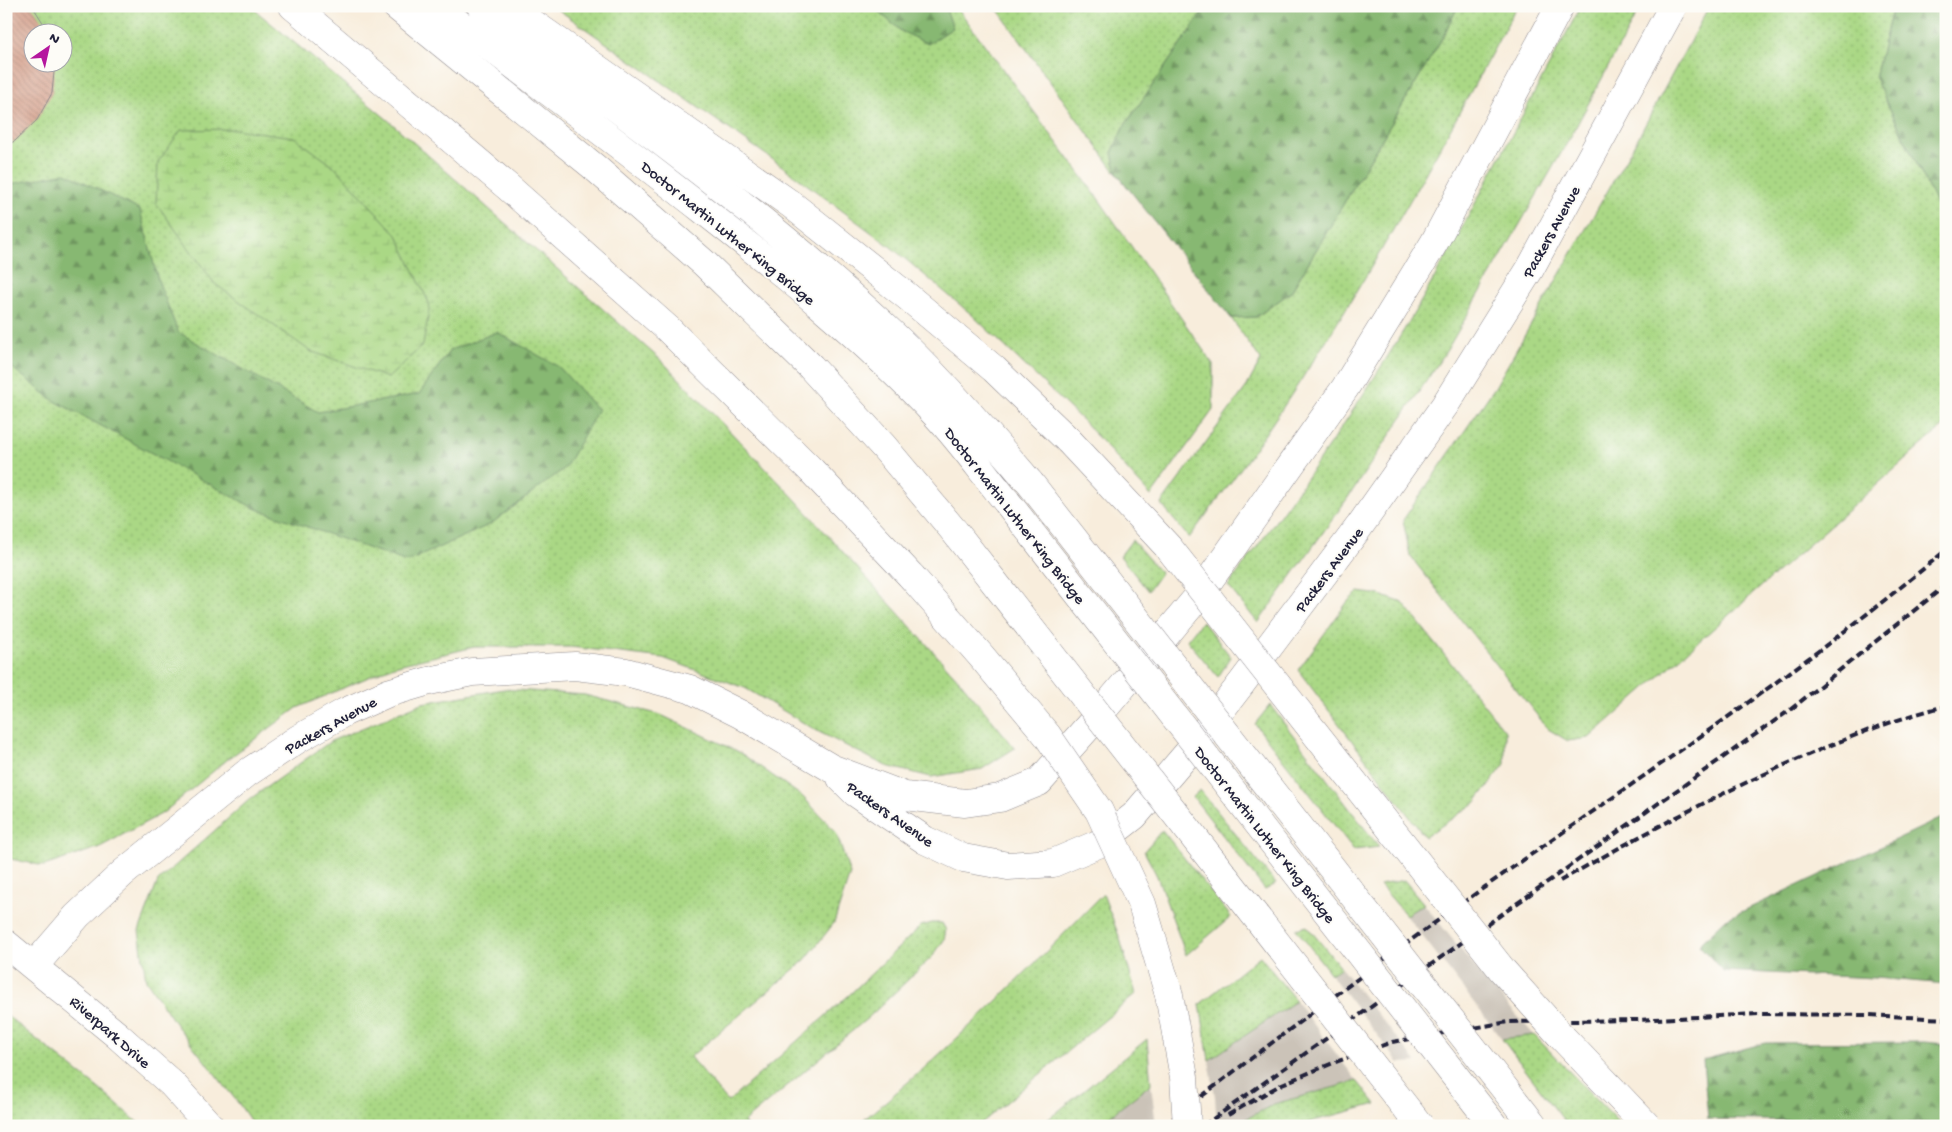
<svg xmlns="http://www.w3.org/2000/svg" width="1952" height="1132" font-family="'Gochi Hand',sans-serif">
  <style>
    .railway { fill: #cbc3b8 }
    .grass { fill: url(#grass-dots); stroke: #667d60; fill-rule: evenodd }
    .forest { fill: url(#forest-firs); stroke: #546d56 }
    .wetland { fill: url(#wetland-marsh); stroke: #667d60 }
    .building { fill: url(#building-back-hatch) }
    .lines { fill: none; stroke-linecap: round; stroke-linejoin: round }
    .secondary-casing { stroke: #8d888c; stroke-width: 29 }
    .primary-casing { stroke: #8d888c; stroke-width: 29 }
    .motorway-casing { stroke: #8d888c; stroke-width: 29 }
    .secondary { stroke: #fff; stroke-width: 28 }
    .primary { stroke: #fff; stroke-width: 28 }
    .motorway { stroke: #fff; stroke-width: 28 }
    .rail { stroke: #22223b; stroke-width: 4; stroke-dasharray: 8 4; stroke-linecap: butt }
    .primary-bridge-casing { stroke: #8d888c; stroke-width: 29; stroke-linecap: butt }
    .motorway-bridge-casing { stroke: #8d888c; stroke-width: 29; stroke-linecap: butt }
    .primary-bridge { stroke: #fff; stroke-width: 28 }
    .motorway-bridge { stroke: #fff; stroke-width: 28 }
    .labels { text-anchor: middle; stroke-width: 4; stroke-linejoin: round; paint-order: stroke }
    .street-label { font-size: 16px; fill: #22223b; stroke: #fdfcf7 }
  </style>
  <defs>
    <pattern id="grass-dots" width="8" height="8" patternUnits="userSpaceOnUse" patternTransform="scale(1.25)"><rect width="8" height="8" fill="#aad885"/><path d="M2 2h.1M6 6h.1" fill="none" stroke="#92b974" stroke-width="1.8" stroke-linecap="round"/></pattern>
    <pattern id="forest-firs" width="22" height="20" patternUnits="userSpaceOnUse" patternTransform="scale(1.25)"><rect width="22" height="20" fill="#87b872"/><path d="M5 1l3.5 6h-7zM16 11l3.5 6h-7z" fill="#6e955f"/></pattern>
    <pattern id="wetland-marsh" width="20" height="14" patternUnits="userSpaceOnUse" patternTransform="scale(1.25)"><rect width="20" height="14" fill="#aad885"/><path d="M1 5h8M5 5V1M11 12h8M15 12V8" fill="none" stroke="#92b974"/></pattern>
    <pattern id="building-back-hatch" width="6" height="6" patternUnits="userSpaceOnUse" patternTransform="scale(1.25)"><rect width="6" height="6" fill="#d49e89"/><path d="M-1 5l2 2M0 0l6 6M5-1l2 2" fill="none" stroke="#ac8071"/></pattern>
  </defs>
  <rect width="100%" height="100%" fill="#fdfcf7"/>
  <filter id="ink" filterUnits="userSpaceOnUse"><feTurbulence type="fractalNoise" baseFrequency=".02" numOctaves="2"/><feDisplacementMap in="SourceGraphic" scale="10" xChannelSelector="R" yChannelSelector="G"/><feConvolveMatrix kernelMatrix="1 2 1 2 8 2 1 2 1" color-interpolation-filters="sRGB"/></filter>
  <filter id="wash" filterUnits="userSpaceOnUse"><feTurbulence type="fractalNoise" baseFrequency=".0096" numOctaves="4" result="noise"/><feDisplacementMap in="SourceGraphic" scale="20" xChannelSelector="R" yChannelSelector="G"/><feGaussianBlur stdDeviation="1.12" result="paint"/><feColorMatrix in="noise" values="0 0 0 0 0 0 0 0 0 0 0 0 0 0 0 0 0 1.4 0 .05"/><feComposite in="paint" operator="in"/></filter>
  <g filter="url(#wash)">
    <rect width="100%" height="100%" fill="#f8eddc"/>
    <path class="railway" d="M 1424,904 L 1478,971 L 1534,1035 L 1502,1039 L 1406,915 Z
      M 1341,968 L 1416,1062 L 1399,1063 L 1331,975 Z
      M 1296,1001 L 1357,1081 L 1274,1104 L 1233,1126 L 1217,1126 L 1215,1097 L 1209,1060 Z
      M 1151,1084 L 1156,1126 L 1097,1126 Z"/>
    <path class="grass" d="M 6,6 L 250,6 L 388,120 L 663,362 L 795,499 L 959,680 L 1015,748 L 982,769 L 931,777 L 886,766 L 819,732 L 745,688 L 663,658 L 571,647 L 474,647 L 394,666 L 297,708 L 228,759 L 163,813 L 100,847 L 44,866 L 6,858 ZM 32,32 L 62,32 L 62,62 L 32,62 Z
      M 553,6 L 872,6 L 901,31 L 952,28 L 945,6 L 956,6 L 1100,201 L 1213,364 L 1213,410 L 1151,496 L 1084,422 L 971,314 L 891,247 L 782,166 Z
      M 995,6 L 1207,6 L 1123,128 L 1112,153 L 1117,174 Z
      M 1458,6 L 1517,6 C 1439,152 1358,298 1265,434 C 1241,470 1214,504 1189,538 L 1161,504 L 1247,386 L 1261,360 L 1231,318 L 1256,317 L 1291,292 L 1444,35 Z
      M 1581,6 L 1641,6 L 1571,136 L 1447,350 L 1347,499 L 1258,623 L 1228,586 C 1301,488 1372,388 1432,282 C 1483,191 1531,98 1581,6 Z
      M 1709,6 L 1893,6 L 1875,78 L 1939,210 L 1946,213 L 1946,424 L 1589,738 L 1568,741 L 1548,729 L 1410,556 L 1403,520 L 1495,387 L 1638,138 Z
      M 1132,540 L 1161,573 L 1148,591 L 1120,556 Z
      M 1359,592 L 1380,595 L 1403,603 L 1505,731 L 1505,764 L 1475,803 L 1425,837 L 1298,670 L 1348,601 Z
      M 1202,621 L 1231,657 L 1218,677 L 1187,640 Z
      M 504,689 L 585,695 L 661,715 L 739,752 L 803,797 L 836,832 L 850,874 L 834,923 L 805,960 L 690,1057 L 728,1102 L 848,996 L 921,926 L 932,923 L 942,923 L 946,930 L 944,940 L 933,956 L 869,1017 L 744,1122 L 747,1126 L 254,1126 L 239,1104 L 177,1026 L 146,980 L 139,931 L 158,881 L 250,799 L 331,741 L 422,703 Z
      M 1270,705 L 1379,847 L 1354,850 L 1255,724 Z
      M 1200,790 L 1276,884 L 1265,890 L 1193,797 Z
      M 1162,830 L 1231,917 L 1186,955 L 1157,876 L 1144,851 Z
      M 1404,880 L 1424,904 L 1406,915 L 1380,885 Z
      M 1103,894 L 1120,939 L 1136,994 L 978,1126 L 856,1126 C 944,1055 1024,975 1103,894 Z
      M 1307,926 L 1341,968 L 1331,974 L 1296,929 Z
      M 1260,956 L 1296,1001 L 1209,1060 L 1200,1004 Z
      M 6,1015 L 98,1088 L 142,1126 L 6,1126 Z
      M 1534,1035 L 1622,1126 L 1568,1126 L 1502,1039 Z
      M 1147,1039 L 1151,1084 L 1097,1126 L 1040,1126 Z
      M 1357,1081 L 1376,1104 L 1295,1126 L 1233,1126 L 1274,1104 Z"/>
    <path class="forest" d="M 872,6 L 945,6 L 953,28 L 928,44 L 901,31 Z
      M 1207,6 L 1458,6 L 1444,35 L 1291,292 L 1256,317 L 1231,318 L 1117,174 L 1112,153 L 1123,128 Z
      M 1893,6 L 1946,6 L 1946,213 L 1939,210 L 1875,78 Z
      M 66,173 L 140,210 L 158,280 L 178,332 L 318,412 L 419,394 L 450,350 L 497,332 L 559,367 L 598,410 L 565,468 L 491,524 L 407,562 L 254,508 L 53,400 L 6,363 L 6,185 Z
      M 1946,816 L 1946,984 L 1875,978 L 1723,971 L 1699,945 L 1726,919 Z
      M 1924,1042 L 1946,1044 L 1946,1126 L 1933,1126 L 1930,1123 L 1708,1119 L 1703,1060 L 1765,1043 Z"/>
    <path class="wetland" d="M 234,129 L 294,137 L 336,168 L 397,235 L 430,305 L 423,345 L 388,378 L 310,351 L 215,284 L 156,203 L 158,162 L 181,130 Z"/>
    <g id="blocks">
      <path class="building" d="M 6,6 L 31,6 L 35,10 L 49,32 L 32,32 L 32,62 L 55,62 L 52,93 L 37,120 L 15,141 L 6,145 Z"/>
    </g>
  </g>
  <g filter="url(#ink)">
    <use href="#blocks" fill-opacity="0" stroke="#8d888c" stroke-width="1"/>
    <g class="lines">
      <g class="secondary-casing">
        <path id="secondary" d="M 841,778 L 856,793 L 925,840 L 963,858 L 1008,866 L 1053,863 L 1098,844 L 1134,816 L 1187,754 L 1241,684 L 1359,527 L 1445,405 L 1530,269 L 1673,6
          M 6,944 L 117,1035 L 172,1084 L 210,1126
          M 34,966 L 77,916 L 123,873 L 247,773 L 298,739 L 345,712 L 388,693 L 429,681 L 472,672 L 575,666 L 626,672 L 690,689 L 740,714 L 831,768 L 905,796 L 965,803 L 1000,798 L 1039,782 L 1103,710 L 1196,599 L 1345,388 L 1434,243 L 1560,6"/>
      </g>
      <g class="primary-casing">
        <path id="primary" d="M 436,6 C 525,74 615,141 703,210 C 785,274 866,340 937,416 C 962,443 984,474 1007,502
          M 481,6 C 623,114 771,218 900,341 C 946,385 988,434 1030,483"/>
      </g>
      <g class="motorway-casing">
        <path id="motorway" d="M 293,6 L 508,187 L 668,329 L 812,471 L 912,577
          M 396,6 L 593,166 L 704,263 L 811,367 L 884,447 L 955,532
          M 508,6 L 792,205 L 908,297 L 994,369 L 1069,441"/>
      </g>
      <use href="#secondary" class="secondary"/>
      <use href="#primary" class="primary"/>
      <use href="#motorway" class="motorway"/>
      <path class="rail" d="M 1560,881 C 1639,836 1719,793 1803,757 C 1849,737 1897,718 1946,706
        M 1228,1115 L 1282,1084 L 1333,1063 L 1392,1042 L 1508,1022 L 1636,1020 L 1758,1014 L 1868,1015 L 1946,1019
        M 1163,1126 C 1269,1044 1376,964 1485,887 C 1640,777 1800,673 1946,550
        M 1203,1126 L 1790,710 L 1946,585"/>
      <g class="primary-bridge-casing">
        <path id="primary-bridge" d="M 1030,483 L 1534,1126
          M 1007,502 L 1494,1126"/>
      </g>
      <g class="motorway-bridge-casing">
        <path id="motorway-bridge" d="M 1069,441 L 1169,548 L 1503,971 L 1561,1036 L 1647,1126
          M 955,532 L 1420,1126
          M 912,577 L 982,657 L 1047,735 L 1099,811 L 1142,904 L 1169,995 L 1184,1077 L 1187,1126"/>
      </g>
      <use href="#primary-bridge" class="primary-bridge"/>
      <use href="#motorway-bridge" class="motorway-bridge"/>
    </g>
  </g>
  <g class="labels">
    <g class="street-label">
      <text transform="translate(1550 231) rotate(-61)" y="6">Packers Avenue</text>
      <text transform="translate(729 232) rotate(39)" y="6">Doctor Martin Luther King Bridge</text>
      <text transform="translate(1016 515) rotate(52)" y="6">Doctor Martin Luther King Bridge</text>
      <text transform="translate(1328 569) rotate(-53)" y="6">Packers Avenue</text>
      <text transform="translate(330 724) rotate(-29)" y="6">Packers Avenue</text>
      <text transform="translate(891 813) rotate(35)" y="6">Packers Avenue</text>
      <text transform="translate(1266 834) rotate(52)" y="6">Doctor Martin Luther King Bridge</text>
      <text transform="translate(111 1031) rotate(41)" y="6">Riverpark Drive</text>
    </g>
  </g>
  <rect width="1952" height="1132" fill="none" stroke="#fdfcf7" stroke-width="25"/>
  <g transform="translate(48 48) rotate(34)"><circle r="24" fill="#fdfcf7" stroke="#a5a5ac"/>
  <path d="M0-4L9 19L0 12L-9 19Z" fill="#b5179e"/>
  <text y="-8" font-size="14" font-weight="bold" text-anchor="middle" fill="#22223b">N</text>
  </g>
</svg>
